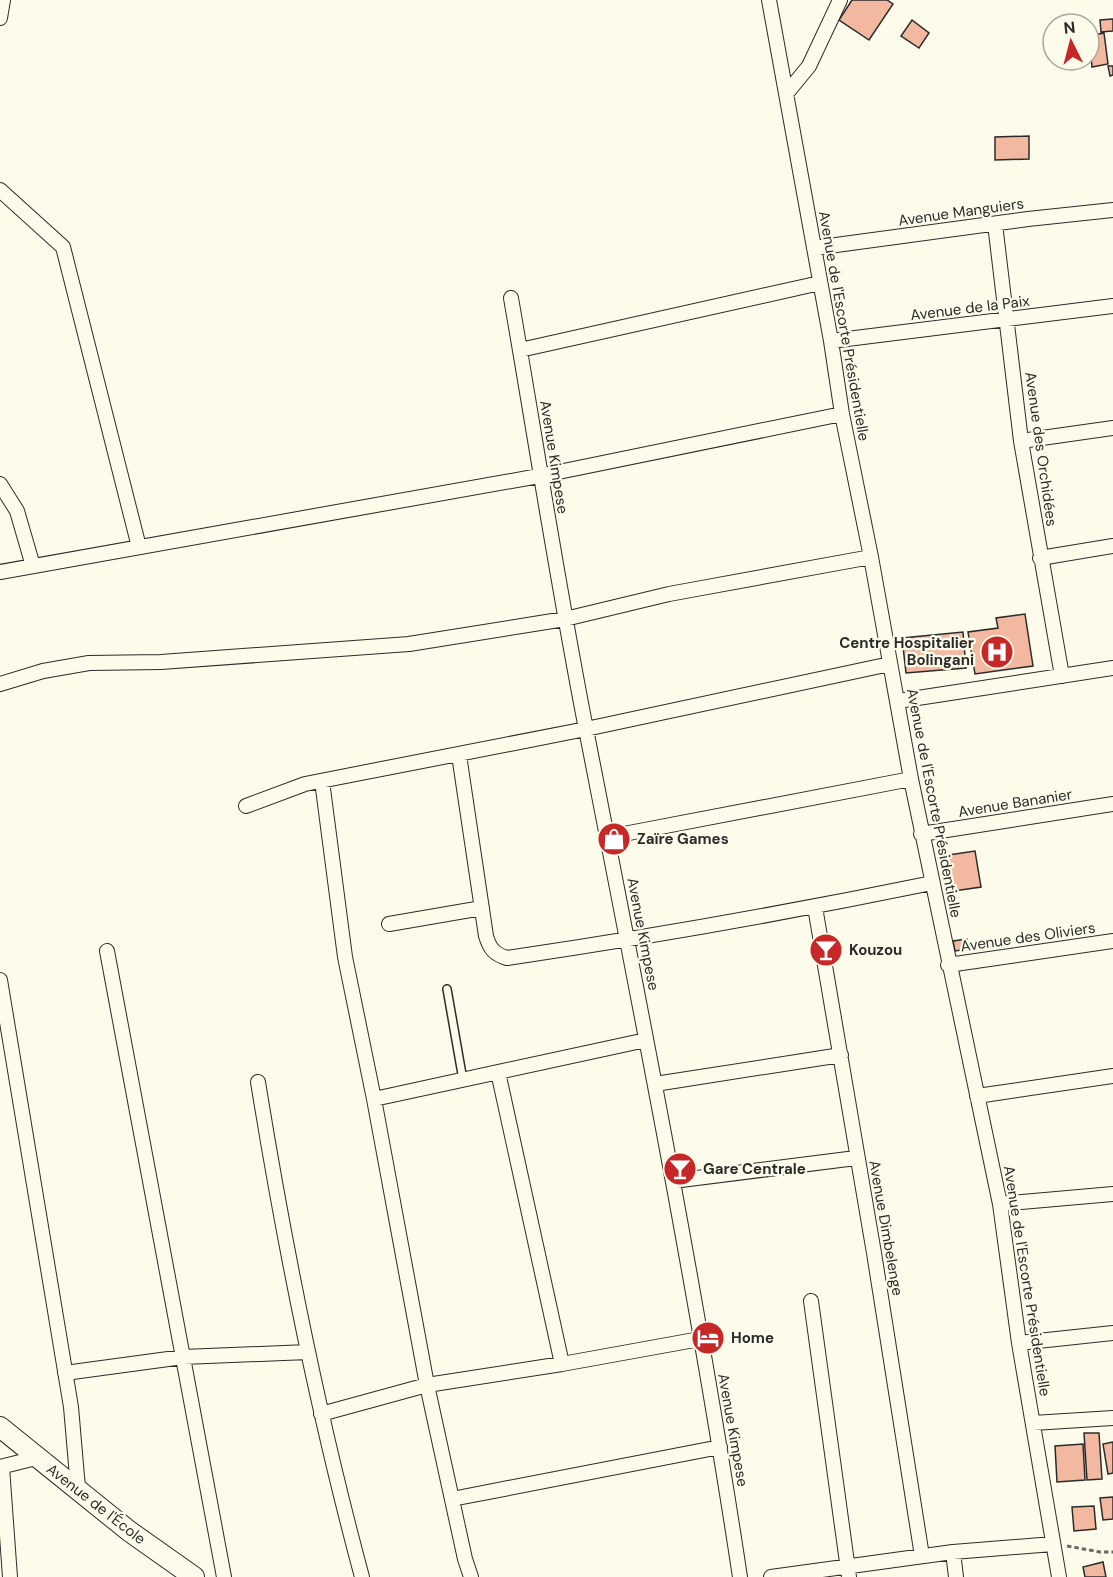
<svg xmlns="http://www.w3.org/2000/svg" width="1113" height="1577" font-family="'DM Sans',sans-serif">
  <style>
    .building { fill: #f2b8a0; stroke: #2b2b2b; stroke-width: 1.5 }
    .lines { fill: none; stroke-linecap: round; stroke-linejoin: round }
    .service-casing { stroke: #2b2b2b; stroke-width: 10 }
    .minor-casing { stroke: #2b2b2b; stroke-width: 16 }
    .secondary-casing { stroke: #2b2b2b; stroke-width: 22 }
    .path { stroke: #6a6964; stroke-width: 3; stroke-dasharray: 4.5 3; stroke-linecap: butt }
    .service { stroke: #fdfbea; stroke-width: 7 }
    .minor { stroke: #fdfbea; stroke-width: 14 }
    .secondary { stroke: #fdfbea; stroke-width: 20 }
    .labels { text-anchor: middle; stroke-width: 4.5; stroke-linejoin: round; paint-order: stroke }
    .street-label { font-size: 15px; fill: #2b2b2b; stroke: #fdfbea }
    .poi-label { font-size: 15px; font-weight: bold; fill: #2b2b2b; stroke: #fdfbea; text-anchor: start }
  </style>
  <rect width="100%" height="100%" fill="#fdfbea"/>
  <path class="building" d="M 852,0 L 887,0 L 893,4 L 869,40 L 839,20 Z
    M 1113,19 L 1113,31 L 1101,32 L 1100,20 Z
    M 912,20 L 929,33 L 919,48 L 901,36 Z
    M 1104,33 L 1108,64 L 1092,67 L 1089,36 Z
    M 1108,66 L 1113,66 L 1113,75 L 1110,76 Z
    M 1029,136 L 1029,159 L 995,160 L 995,137 Z
    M 1025,614 L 1033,666 L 975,674 L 968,632 L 998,628 L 996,618 Z
    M 963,632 L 966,668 L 906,673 L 902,638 Z
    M 975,851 L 981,887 L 947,892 L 942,856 Z
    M 967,939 L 968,949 L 955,951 L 953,941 Z
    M 1084,1433 L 1099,1433 L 1102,1479 L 1087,1480 Z
    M 1113,1442 L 1113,1473 L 1108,1474 L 1103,1444 Z
    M 1083,1444 L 1085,1480 L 1057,1482 L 1055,1446 Z
    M 1113,1497 L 1113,1519 L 1103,1520 L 1100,1498 Z
    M 1094,1506 L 1096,1529 L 1074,1531 L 1072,1507 Z
    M 1103,1562 L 1106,1577 L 1085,1577 L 1083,1567 Z"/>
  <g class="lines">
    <g class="service-casing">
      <path id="service" d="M 447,989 L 463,1080"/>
    </g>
    <g class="minor-casing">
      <path id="minor" d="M 769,0 L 831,341 L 842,414 L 871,557 L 911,779 L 1000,1204 L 1019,1343 L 1059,1577
        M 0,18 L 3,0
        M 786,94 L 809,66 L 840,0
        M 0,190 L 63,247 L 139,547
        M 995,224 L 1021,441 L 1062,676
        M 814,248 L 1028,219 L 1113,210
        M 511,298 C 536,442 558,586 586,729 C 641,1011 697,1293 740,1577
        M 831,341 L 1113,306
        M 520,350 L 820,283
        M 1021,441 L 1113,428
        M 0,484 L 17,511 L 33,566
        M 1040,558 L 1113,546
        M 0,572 L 539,476 L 842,414
        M 0,684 L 43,671 L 89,663 L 161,662 L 409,644 L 565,619 L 669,594 L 871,557
        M 898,701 L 1113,668
        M 459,755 L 486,936 C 490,949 494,954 507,958 C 650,937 791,912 932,883
        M 322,781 L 345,957 L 374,1099 L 427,1385 L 465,1559 L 471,1577
        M 246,806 L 305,784 L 586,729 L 890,664
        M 921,834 L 1113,804
        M 608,837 L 911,779
        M 815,907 L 874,1253 L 922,1556
        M 389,924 L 482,908
        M 107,951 L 224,1577
        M 948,965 L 1113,941
        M 0,980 L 71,1407 L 78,1488
        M 498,1072 L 562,1364
        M 258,1082 C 285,1249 318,1414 362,1577
        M 655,1084 L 841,1055
        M 977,1096 L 1113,1076
        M 374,1099 L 646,1040
        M 673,1181 L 856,1158
        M 1000,1204 L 1113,1194
        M 811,1301 L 849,1577
        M 1019,1343 L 1113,1333
        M 65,1373 L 183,1357 L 308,1352
        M 321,1414 L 427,1385 L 562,1364 L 700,1339
        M 1033,1423 L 1113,1418
        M 0,1467 L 36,1458
        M 2,1467 L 10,1577
        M 452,1499 L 720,1447
        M 953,1552 L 956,1577
        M 771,1577 L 953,1552 L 1053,1544"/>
    </g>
    <g class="secondary-casing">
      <path id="secondary" d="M 0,1427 L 129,1531 L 194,1577"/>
    </g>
    <path class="path" d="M 1067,1546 L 1100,1552 L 1113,1552"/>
    <use href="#service" class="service"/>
    <use href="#minor" class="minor"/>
    <use href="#secondary" class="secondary"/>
  </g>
  <defs>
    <g id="hospital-disc" transform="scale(1.725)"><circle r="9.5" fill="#c62828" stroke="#fdfbea"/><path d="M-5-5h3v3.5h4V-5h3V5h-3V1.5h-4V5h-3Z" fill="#fff"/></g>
    <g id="shop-disc" transform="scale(1.725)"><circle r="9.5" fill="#c62828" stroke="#fdfbea"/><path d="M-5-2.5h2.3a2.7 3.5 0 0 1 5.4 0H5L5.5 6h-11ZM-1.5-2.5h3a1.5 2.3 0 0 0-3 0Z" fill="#fff"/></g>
    <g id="bar-disc" transform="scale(1.725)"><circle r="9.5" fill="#c62828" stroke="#fdfbea"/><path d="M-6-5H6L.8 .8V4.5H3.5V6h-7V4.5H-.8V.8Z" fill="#fff"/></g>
    <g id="hotel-disc" transform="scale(1.725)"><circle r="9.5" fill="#c62828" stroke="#fdfbea"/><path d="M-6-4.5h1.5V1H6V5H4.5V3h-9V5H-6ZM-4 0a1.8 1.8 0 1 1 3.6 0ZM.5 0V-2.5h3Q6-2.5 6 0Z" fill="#fff"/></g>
  </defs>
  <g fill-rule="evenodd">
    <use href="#hospital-disc" x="997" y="652"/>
    <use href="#shop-disc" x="614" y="839"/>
    <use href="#bar-disc" x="826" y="950"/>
    <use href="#bar-disc" x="680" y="1169"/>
    <use href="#hotel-disc" x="708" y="1338"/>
  </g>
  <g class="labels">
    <g class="street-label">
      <text transform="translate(961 212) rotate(-8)" y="5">Avenue Manguiers</text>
      <text transform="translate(970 308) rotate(-7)" y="5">Avenue de la Paix</text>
      <text transform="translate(844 326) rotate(80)" y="5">Avenue de l'Escorte Présidentielle</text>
      <text transform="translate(1041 449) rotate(82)" y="5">Avenue des Orchidées</text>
      <text transform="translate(554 457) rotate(81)" y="5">Avenue Kimpese</text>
      <text transform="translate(934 803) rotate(79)" y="5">Avenue de l'Escorte Présidentielle</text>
      <text transform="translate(1015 803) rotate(-9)" y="5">Avenue Bananier</text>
      <text transform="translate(643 934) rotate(79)" y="5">Avenue Kimpese</text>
      <text transform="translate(1028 937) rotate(-8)" y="5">Avenue des Oliviers</text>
      <text transform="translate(886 1228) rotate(80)" y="5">Avenue Dimbelenge</text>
      <text transform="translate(1027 1281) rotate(81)" y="5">Avenue de l'Escorte Présidentielle</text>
      <text transform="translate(733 1430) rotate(80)" y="5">Avenue Kimpese</text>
      <text transform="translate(96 1504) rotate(38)" y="5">Avenue de l'École</text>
    </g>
    <g class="poi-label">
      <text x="974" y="648" text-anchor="end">Centre Hospitalier<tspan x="974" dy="17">Bolingani</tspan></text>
      <text x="637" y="844">Zaïre Games</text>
      <text x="849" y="955">Kouzou</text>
      <text x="703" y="1174">Gare Centrale</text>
      <text x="731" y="1343">Home</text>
    </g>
  </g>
  <g transform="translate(1071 42) rotate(354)"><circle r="28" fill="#fdfbea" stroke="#a9a89e" stroke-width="1.5"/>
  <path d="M0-4.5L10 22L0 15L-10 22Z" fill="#c62828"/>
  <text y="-9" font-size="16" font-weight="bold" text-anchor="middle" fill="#2b2b2b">N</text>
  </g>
</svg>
